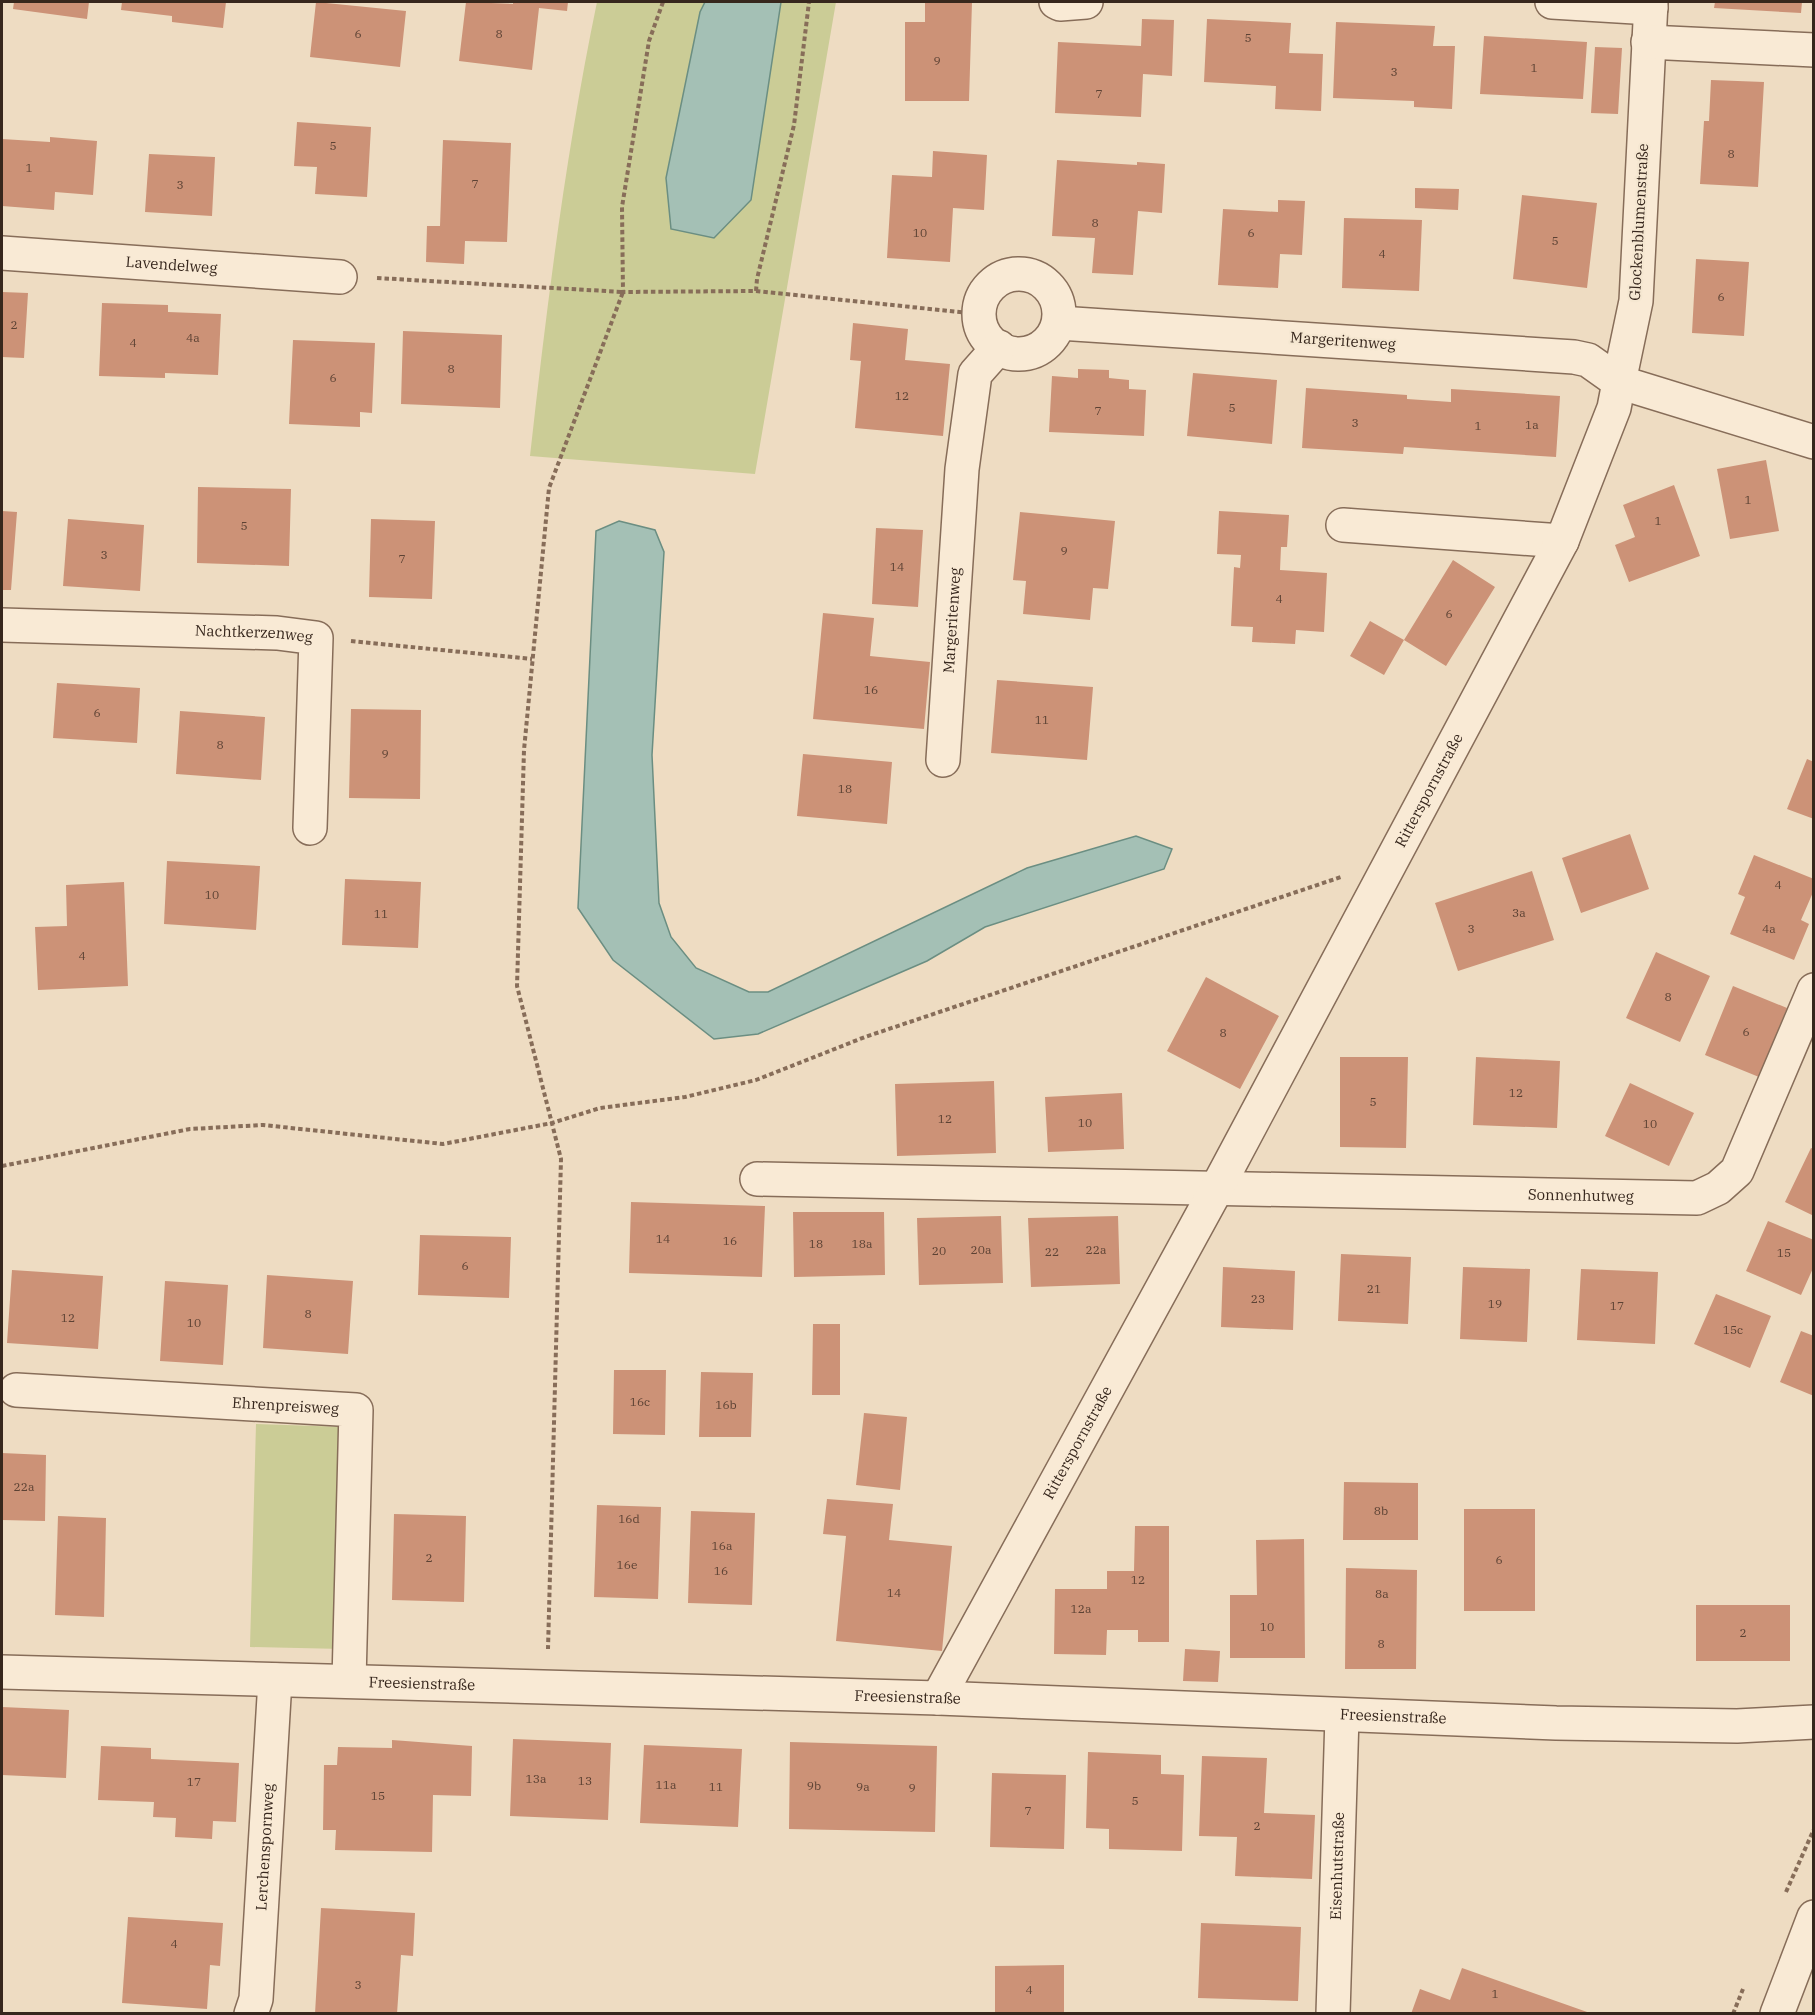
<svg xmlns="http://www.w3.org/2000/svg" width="1815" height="2015" font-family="'IBM Plex Serif',serif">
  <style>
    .green { fill: #cbcc96 }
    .water { fill: #a4c0b5; stroke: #6b8e82; stroke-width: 1.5 }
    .building { fill: #cc9277 }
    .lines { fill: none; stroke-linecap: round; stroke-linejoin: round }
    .minor-casing { stroke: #876d59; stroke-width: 36 }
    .path { stroke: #876d59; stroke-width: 4; stroke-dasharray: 4.5 3; stroke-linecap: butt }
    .minor { stroke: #f9ead5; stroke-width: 33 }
    .labels { text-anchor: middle; stroke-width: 4.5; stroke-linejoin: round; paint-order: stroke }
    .number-label { font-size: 12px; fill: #5c4234 }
    .street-label { font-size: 15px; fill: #37271d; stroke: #f5e7d1 }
  </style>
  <rect width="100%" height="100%" fill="#eedcc2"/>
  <path class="green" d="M 597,2 L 836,2 L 755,474 L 530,456 C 547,304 566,151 597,2 Z
    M 256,1424 L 345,1427 L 343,1649 L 250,1647 Z"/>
  <path class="water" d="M 705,2 L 781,2 L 751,200 L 714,238 L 671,229 L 666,178 L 700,12 Z
    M 619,521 L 655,530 L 664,552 L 652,755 L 659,903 L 671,937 L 696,968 L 749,992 L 768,992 L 1027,868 L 1136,836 L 1172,849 L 1164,869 L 985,927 L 927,961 L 758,1034 L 714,1039 L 613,960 L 578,908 L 596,531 Z"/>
  <path class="building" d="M 14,2 L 89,2 L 87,19 L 13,9 Z
    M 122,2 L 226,2 L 223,28 L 172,22 L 172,16 L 121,10 Z
    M 316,2 L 406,11 L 400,67 L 310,57 Z
    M 466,2 L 513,4 L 513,2 L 568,2 L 567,11 L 539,8 L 532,70 L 459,61 Z
    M 925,2 L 972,2 L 969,101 L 905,101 L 905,22 L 925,22 Z
    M 1715,2 L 1802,2 L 1801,13 L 1714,8 Z
    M 1142,19 L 1174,20 L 1172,76 L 1143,74 L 1141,117 L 1055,113 L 1058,42 L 1141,46 Z
    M 1207,19 L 1291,23 L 1289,53 L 1323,54 L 1321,111 L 1275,109 L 1276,86 L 1204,82 Z
    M 1336,22 L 1435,26 L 1433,46 L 1455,46 L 1452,109 L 1414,107 L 1414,101 L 1333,98 Z
    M 1484,36 L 1587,42 L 1583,99 L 1480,94 Z
    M 1595,47 L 1622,48 L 1618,114 L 1591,113 Z
    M 1711,80 L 1764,82 L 1758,187 L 1700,184 L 1704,121 L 1709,121 Z
    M 297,122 L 371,127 L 367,197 L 315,194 L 317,167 L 294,166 Z
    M 50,137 L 97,141 L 93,195 L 55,192 L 54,210 L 2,206 L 2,139 L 50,142 Z
    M 443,140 L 511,143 L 507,242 L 465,241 L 464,264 L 426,262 L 427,226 L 440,226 Z
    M 933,151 L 987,155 L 984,210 L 953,208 L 950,262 L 887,258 L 892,175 L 932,177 Z
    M 149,154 L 215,157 L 212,216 L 145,212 Z
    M 1057,160 L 1137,165 L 1137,162 L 1165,164 L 1162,213 L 1138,211 L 1133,275 L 1092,273 L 1095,238 L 1052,236 Z
    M 1415,188 L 1459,189 L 1458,210 L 1415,208 Z
    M 1522,195 L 1597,203 L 1587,288 L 1513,279 Z
    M 1278,200 L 1305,201 L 1302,255 L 1280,254 L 1278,288 L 1218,285 L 1223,209 L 1278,212 Z
    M 1344,218 L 1422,220 L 1419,291 L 1342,288 Z
    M 1696,259 L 1749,262 L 1744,336 L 1692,333 Z
    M 2,292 L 28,293 L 24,358 L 2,357 Z
    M 102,303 L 168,305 L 168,312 L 221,314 L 218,375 L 165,373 L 165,378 L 99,376 Z
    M 853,323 L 908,329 L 905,360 L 950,364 L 943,436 L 855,428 L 861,361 L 850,360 Z
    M 403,331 L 502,335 L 500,408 L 401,404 Z
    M 293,340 L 375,343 L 372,413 L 360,412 L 360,427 L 289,424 Z
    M 1078,369 L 1109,370 L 1109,378 L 1129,380 L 1129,389 L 1146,390 L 1144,436 L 1049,432 L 1052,376 L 1078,378 Z
    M 1193,373 L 1277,380 L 1272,444 L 1187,436 Z
    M 1306,388 L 1407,395 L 1407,399 L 1451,402 L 1451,389 L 1560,396 L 1556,457 L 1404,447 L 1403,454 L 1302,448 Z
    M 1766,460 L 1779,531 L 1730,539 L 1717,469 Z
    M 1674,485 L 1700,556 L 1629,582 L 1615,545 L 1635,537 L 1623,505 Z
    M 198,487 L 291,489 L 289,566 L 197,563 Z
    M 2,511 L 17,512 L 11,590 L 2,590 Z
    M 1219,511 L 1289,515 L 1287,547 L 1281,547 L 1280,570 L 1327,573 L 1324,632 L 1296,630 L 1295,644 L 1252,642 L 1253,627 L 1231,626 L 1234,567 L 1240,568 L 1241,555 L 1217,554 Z
    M 1020,512 L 1115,521 L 1108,589 L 1093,588 L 1090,620 L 1023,614 L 1026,581 L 1013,580 Z
    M 68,519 L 144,525 L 140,591 L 63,586 Z
    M 371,519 L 435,521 L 432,599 L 369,597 Z
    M 876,528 L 923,530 L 918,607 L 872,604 Z
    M 1453,560 L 1495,587 L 1446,666 L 1404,640 Z
    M 823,613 L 874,618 L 870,656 L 930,662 L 924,729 L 813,719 Z
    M 1370,621 L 1404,640 L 1384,675 L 1350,656 Z
    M 997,680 L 1093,687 L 1087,760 L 991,753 Z
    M 57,683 L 140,688 L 137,743 L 53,738 Z
    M 351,709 L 421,710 L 420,799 L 349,798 Z
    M 180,711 L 265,717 L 261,780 L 176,774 Z
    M 803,754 L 892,762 L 887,824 L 797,816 Z
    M 1807,759 L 1814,762 L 1814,819 L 1787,809 Z
    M 1630,834 L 1649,889 L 1581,913 L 1562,858 Z
    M 1754,855 L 1814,879 L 1814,890 L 1801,920 L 1809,924 L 1794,960 L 1730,934 L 1745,897 L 1738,894 Z
    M 167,861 L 260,866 L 256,930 L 164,924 Z
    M 1532,871 L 1554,940 L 1458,971 L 1435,903 Z
    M 345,879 L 421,882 L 418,948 L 342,945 Z
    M 124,882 L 128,986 L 38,990 L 35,927 L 67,926 L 66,885 Z
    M 1656,952 L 1710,976 L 1680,1042 L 1626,1018 Z
    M 1206,977 L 1279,1016 L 1240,1089 L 1167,1051 Z
    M 1733,986 L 1787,1008 L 1759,1077 L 1705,1055 Z
    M 1340,1057 L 1408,1057 L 1406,1148 L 1340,1147 Z
    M 1476,1057 L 1560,1061 L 1557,1128 L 1473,1125 Z
    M 994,1081 L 996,1153 L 897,1156 L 895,1084 Z
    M 1630,1083 L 1694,1113 L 1669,1166 L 1605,1136 Z
    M 1122,1093 L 1124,1149 L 1048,1152 L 1045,1097 Z
    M 1811,1148 L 1814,1149 L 1814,1216 L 1785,1202 Z
    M 631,1202 L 765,1206 L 762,1277 L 629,1273 Z
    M 793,1212 L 884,1212 L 885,1275 L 794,1277 Z
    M 1001,1216 L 1003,1283 L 919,1285 L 917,1218 Z
    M 1118,1216 L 1120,1284 L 1031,1287 L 1028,1218 Z
    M 1768,1221 L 1814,1240 L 1814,1266 L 1801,1295 L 1746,1271 Z
    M 420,1235 L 511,1237 L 509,1298 L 418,1295 Z
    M 1341,1254 L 1411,1257 L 1408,1324 L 1338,1321 Z
    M 1223,1267 L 1295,1271 L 1293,1330 L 1221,1327 Z
    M 1463,1267 L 1530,1269 L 1527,1342 L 1460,1339 Z
    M 1581,1269 L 1658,1272 L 1655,1344 L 1577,1340 Z
    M 12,1270 L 103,1276 L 98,1349 L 7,1343 Z
    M 267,1275 L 353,1281 L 348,1354 L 263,1348 Z
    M 165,1281 L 228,1285 L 223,1365 L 160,1361 Z
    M 1716,1294 L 1771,1316 L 1750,1368 L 1694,1344 Z
    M 813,1324 L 840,1324 L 840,1395 L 812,1395 Z
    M 1801,1331 L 1814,1336 L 1814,1396 L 1780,1382 Z
    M 614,1370 L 666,1370 L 665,1435 L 613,1434 Z
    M 701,1372 L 753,1373 L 751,1437 L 699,1437 Z
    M 864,1413 L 907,1417 L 900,1490 L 856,1485 Z
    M 2,1453 L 46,1455 L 45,1521 L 2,1520 Z
    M 1344,1482 L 1418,1483 L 1418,1540 L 1343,1540 Z
    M 827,1499 L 893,1504 L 889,1540 L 952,1546 L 942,1651 L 836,1641 L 846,1536 L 823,1534 Z
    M 597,1505 L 661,1507 L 658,1599 L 594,1597 Z
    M 1464,1509 L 1535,1509 L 1535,1611 L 1464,1611 Z
    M 691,1511 L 755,1513 L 752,1605 L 688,1603 Z
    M 394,1514 L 466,1516 L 464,1602 L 392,1600 Z
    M 58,1516 L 106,1518 L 104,1617 L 55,1615 Z
    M 1135,1526 L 1169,1526 L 1169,1642 L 1138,1642 L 1138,1630 L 1107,1630 L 1106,1655 L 1054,1654 L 1055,1589 L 1107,1589 L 1107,1571 L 1134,1571 Z
    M 1304,1539 L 1305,1658 L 1230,1658 L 1230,1595 L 1257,1595 L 1256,1540 Z
    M 1346,1568 L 1417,1570 L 1416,1669 L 1345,1669 Z
    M 1696,1605 L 1790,1605 L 1790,1661 L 1696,1661 Z
    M 1185,1649 L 1220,1651 L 1218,1682 L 1183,1681 Z
    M 2,1707 L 69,1710 L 66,1778 L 2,1775 Z
    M 513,1739 L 611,1743 L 608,1820 L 510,1816 Z
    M 392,1740 L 472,1746 L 471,1796 L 433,1795 L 432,1852 L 335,1850 L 336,1830 L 323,1830 L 324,1765 L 337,1765 L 338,1747 L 392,1748 Z
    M 790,1742 L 937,1746 L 935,1832 L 789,1829 Z
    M 644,1745 L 742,1749 L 738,1827 L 640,1823 Z
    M 101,1746 L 151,1748 L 151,1759 L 239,1763 L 236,1822 L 213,1821 L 212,1839 L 175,1837 L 176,1818 L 153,1817 L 154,1802 L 98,1800 Z
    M 1088,1752 L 1161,1755 L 1161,1774 L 1184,1775 L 1182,1851 L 1109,1849 L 1109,1829 L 1086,1828 Z
    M 1202,1756 L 1267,1758 L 1264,1813 L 1315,1815 L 1312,1879 L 1235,1876 L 1237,1837 L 1199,1836 Z
    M 992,1773 L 1066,1775 L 1064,1849 L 990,1847 Z
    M 321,1908 L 415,1913 L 413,1956 L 401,1955 L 397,2014 L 315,2014 Z
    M 128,1917 L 223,1923 L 220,1966 L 210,1965 L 207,2009 L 122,2003 Z
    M 1201,1923 L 1301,1927 L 1298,2001 L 1198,1998 Z
    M 1064,1965 L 1064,2014 L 995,2014 L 995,1966 Z
    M 1462,1968 L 1590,2013 L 1590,2014 L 1411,2014 L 1420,1989 L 1450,2000 Z"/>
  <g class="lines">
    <g class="minor-casing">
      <g id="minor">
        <path d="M 1056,2 L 1060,4 L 1086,2"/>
        <path d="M 1552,2 L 1651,8"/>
        <path d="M 1651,2 L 1636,301 L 1619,382 L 1814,442"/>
        <path d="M 1648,42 L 1814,50"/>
        <path id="s1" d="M 2,253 L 340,277"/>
        <circle cx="1019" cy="314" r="40"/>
        <path d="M 1343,525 L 1562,541"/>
        <path id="s2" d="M 2,625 L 277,633 L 316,638 L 310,828"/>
        <path id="s3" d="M 943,760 L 962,469 L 975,374 L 999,347"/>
        <path id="s4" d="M 757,1179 L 1697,1198 L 1718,1188 L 1737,1171 L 1814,990"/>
        <path id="s5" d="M 16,1390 L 356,1410 L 349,1681"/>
        <path id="s6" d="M 2,1672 L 938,1698 L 1556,1723 L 1737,1726 L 1814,1722"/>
        <path id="s7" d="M 938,1698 L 1217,1188 L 1562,541 L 1614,408 L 1619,382 L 1588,360 L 1574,357 L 1059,323"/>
        <path id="s8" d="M 251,2014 L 256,1999 L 275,1680"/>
        <path id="s9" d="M 1333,2014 L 1342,1716"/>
        <path d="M 1777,2014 L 1814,1917"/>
      </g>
    </g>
    <path class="path" d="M 663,2 L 649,41 L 622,207 L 623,292 L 756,291 L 979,314
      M 377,278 L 623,292 L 549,488 L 524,750 L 517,986 L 561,1159 L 548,1649
      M 756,291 L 757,279 L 794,125 L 809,2
      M 351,641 L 532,659
      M 2,1166 L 190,1129 L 263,1125 L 443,1144 L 552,1123 L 600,1108 L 685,1097 L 756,1080 L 865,1037 L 1341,877
      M 1786,1892 L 1814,1829
      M 1733,2014 L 1743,1989"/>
    <use href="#minor" class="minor"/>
  </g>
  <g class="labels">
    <g class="number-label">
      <text x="358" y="38">6</text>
      <text x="499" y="38">8</text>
      <text x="1248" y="42">5</text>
      <text x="937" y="65">9</text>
      <text x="1534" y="72">1</text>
      <text x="1394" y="76">3</text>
      <text x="1099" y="98">7</text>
      <text x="333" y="150">5</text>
      <text x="1731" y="158">8</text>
      <text x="29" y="172">1</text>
      <text x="475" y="188">7</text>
      <text x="180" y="189">3</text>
      <text x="1095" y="227">8</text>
      <text x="920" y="237">10</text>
      <text x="1251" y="237">6</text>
      <text x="1555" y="245">5</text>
      <text x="1382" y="258">4</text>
      <text x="1721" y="301">6</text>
      <text x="14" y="329">2</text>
      <text x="193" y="342">4a</text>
      <text x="133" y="347">4</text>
      <text x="451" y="373">8</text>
      <text x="333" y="382">6</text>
      <text x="902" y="400">12</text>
      <text x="1232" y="412">5</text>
      <text x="1098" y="415">7</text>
      <text x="1355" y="427">3</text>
      <text x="1532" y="429">1a</text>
      <text x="1478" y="430">1</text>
      <text x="1748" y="504">1</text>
      <text x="1658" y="525">1</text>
      <text x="244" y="530">5</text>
      <text x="1064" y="555">9</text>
      <text x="104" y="559">3</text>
      <text x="402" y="563">7</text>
      <text x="897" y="571">14</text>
      <text x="1279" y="603">4</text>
      <text x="1449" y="618">6</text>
      <text x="871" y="694">16</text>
      <text x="97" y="717">6</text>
      <text x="1042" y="724">11</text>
      <text x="220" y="749">8</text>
      <text x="385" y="758">9</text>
      <text x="845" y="793">18</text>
      <text x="1778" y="889">4</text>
      <text x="212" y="899">10</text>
      <text x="1519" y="917">3a</text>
      <text x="381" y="918">11</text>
      <text x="1471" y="933">3</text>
      <text x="1769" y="933">4a</text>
      <text x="82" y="960">4</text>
      <text x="1668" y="1001">8</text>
      <text x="1746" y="1036">6</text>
      <text x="1223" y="1037">8</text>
      <text x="1516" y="1097">12</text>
      <text x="1373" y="1106">5</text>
      <text x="945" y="1123">12</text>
      <text x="1085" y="1127">10</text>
      <text x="1650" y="1128">10</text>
      <text x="663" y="1243">14</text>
      <text x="730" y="1245">16</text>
      <text x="816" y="1248">18</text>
      <text x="862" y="1248">18a</text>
      <text x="981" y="1254">20a</text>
      <text x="1096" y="1254">22a</text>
      <text x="939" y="1255">20</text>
      <text x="1052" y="1256">22</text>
      <text x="1784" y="1257">15</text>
      <text x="465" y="1270">6</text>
      <text x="1374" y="1293">21</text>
      <text x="1258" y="1303">23</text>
      <text x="1495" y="1308">19</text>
      <text x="1617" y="1310">17</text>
      <text x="308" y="1318">8</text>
      <text x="68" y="1322">12</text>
      <text x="194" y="1327">10</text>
      <text x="1733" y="1334">15c</text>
      <text x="640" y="1406">16c</text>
      <text x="726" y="1409">16b</text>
      <text x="24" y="1491">22a</text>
      <text x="1381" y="1515">8b</text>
      <text x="629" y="1523">16d</text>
      <text x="722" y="1550">16a</text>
      <text x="429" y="1562">2</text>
      <text x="1499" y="1564">6</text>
      <text x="627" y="1569">16e</text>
      <text x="721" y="1575">16</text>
      <text x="1138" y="1584">12</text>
      <text x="894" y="1597">14</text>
      <text x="1382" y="1598">8a</text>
      <text x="1081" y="1613">12a</text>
      <text x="1267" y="1631">10</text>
      <text x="1743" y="1637">2</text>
      <text x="1381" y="1648">8</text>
      <text x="536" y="1783">13a</text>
      <text x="585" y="1785">13</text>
      <text x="194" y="1786">17</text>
      <text x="666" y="1789">11a</text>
      <text x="814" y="1790">9b</text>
      <text x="716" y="1791">11</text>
      <text x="863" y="1791">9a</text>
      <text x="912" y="1792">9</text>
      <text x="378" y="1800">15</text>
      <text x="1135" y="1805">5</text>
      <text x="1028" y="1815">7</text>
      <text x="1257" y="1830">2</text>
      <text x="174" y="1948">4</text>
      <text x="358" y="1989">3</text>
      <text x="1029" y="1994">4</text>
      <text x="1495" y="1998">1</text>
    </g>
    <g class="street-label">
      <text transform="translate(1639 222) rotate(-87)" y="5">Glockenblumenstraße</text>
      <text dy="5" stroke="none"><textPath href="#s1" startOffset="170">Lavendelweg</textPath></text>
      <text transform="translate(1343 341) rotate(4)" y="5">Margeritenweg</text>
      <text dy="5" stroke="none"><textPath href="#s3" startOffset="140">Margeritenweg</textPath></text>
      <text dy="5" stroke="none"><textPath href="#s2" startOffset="252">Nachtkerzenweg</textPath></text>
      <text dy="5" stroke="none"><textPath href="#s7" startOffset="1032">Ritterspornstraße</textPath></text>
      <text dy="5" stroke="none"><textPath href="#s4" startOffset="824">Sonnenhutweg</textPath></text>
      <text dy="5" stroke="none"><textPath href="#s5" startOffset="270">Ehrenpreisweg</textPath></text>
      <text dy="5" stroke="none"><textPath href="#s7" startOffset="291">Ritterspornstraße</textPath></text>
      <text dy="5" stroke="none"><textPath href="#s6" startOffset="420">Freesienstraße</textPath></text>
      <text dy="5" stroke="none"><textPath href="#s6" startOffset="906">Freesienstraße</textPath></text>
      <text dy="5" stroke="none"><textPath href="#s6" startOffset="1392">Freesienstraße</textPath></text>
      <text dy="5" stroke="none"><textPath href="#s8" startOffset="168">Lerchenspornweg</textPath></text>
      <text dy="5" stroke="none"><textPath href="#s9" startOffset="148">Eisenhutstraße</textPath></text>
    </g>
  </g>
  <rect width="1815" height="2015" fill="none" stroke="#37271d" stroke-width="6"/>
</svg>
